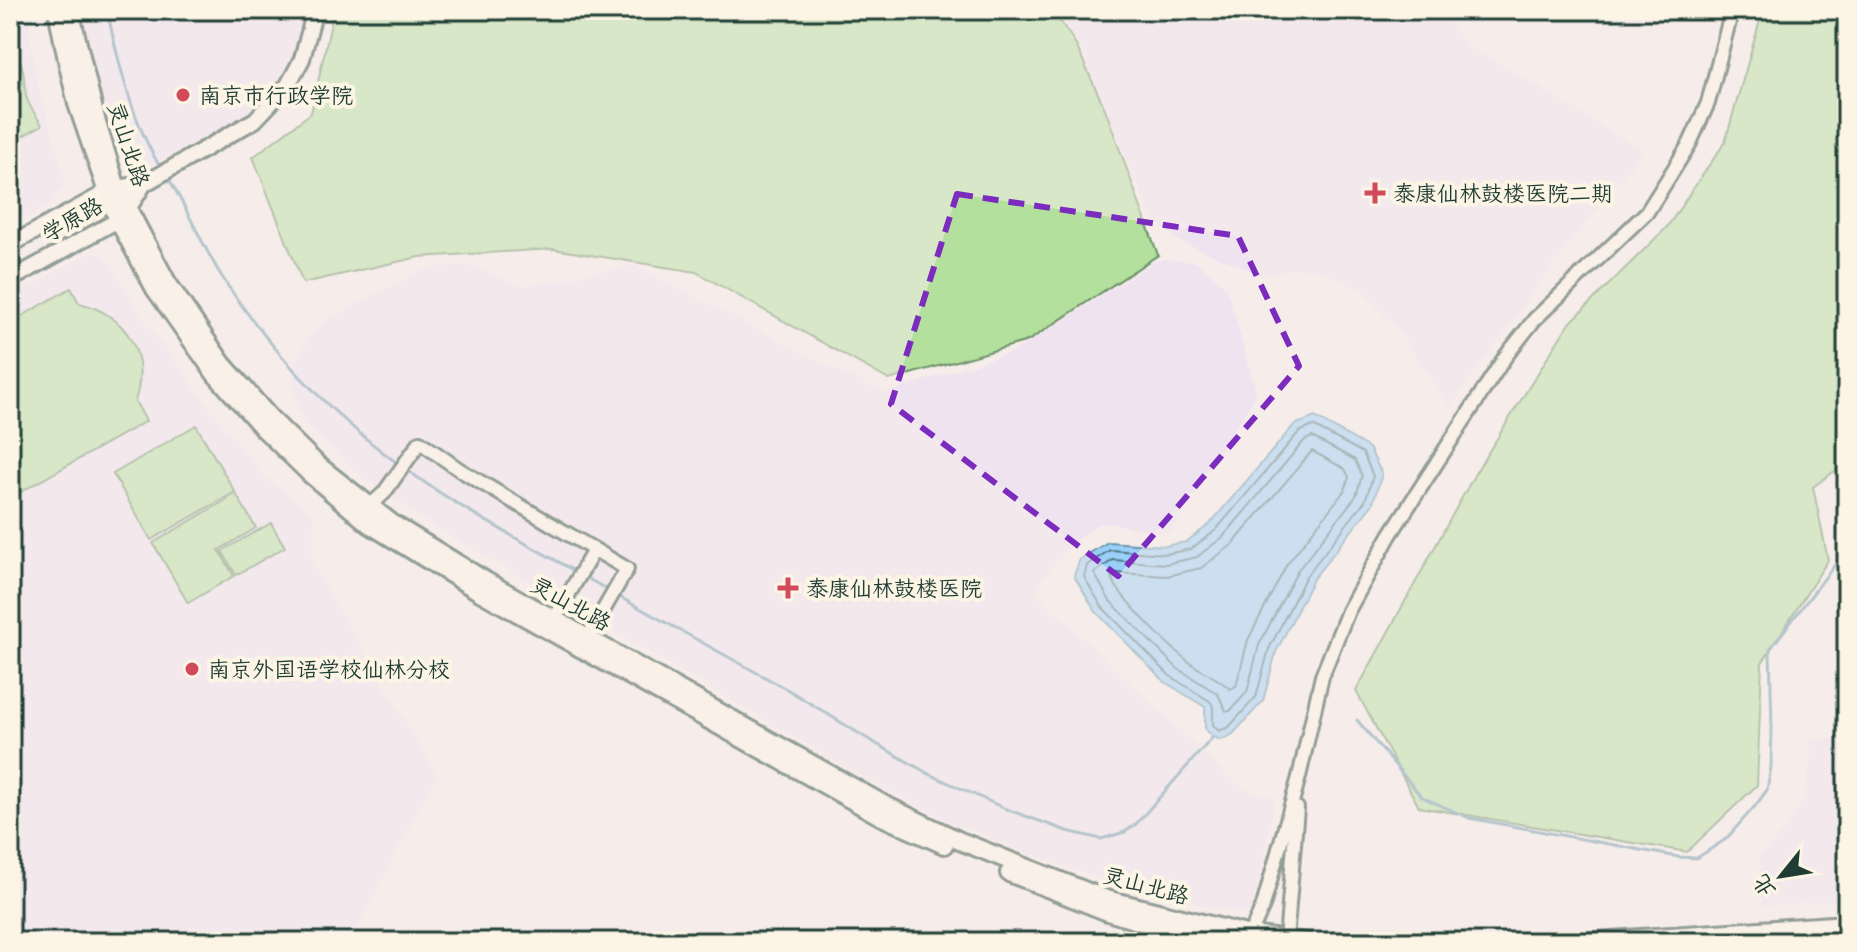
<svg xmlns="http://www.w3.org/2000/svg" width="1857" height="952" font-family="'Comic Neue','LXGW WenKai TC',sans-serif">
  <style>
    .built { fill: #efe3f0 }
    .green { fill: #b4e09d; stroke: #6a8e68; stroke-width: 2 }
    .water { fill: #99cff8; stroke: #6895aa; stroke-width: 2 }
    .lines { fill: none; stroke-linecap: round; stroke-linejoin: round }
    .shore { stroke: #507782; stroke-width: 2 }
    .stream { stroke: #6895aa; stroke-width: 3 }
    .minor-casing { stroke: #1f3d34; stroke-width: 18 }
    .tertiary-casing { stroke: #1f3d34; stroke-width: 20 }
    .secondary-casing { stroke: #1f3d34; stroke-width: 22 }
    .minor { stroke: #fcf5e5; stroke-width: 12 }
    .tertiary { stroke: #fcf5e5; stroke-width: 14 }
    .secondary { stroke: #fcf5e5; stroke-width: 16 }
    .marked { fill: none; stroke: #7b2cbf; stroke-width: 6; stroke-dasharray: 16 10; stroke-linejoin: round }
    .poi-dot { fill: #d1495b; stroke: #fcf5e5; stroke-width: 3 }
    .labels { text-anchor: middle; stroke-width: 8; stroke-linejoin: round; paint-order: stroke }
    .poi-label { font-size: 22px; fill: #1f3d34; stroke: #fcf5e5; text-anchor: start }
    .street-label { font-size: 22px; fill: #1f3d34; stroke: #fcf5e5 }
  </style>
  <rect width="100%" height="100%" fill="#f6edea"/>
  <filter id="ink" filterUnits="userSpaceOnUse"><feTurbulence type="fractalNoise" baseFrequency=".0125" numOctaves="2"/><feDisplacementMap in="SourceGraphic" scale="16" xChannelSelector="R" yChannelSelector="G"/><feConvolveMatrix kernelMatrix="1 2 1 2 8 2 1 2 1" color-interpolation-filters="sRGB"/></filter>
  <g filter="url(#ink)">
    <path class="built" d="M 10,10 L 27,10 L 36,75 L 65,180 L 63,188 L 51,203 L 10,227 Z
      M 82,10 L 305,10 L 302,27 L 290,63 L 252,111 L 213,135 L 150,165 L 113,147 Z
      M 1057,10 L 1444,10 L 1453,28 L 1471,49 L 1488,56 L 1643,151 L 1557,260 L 1450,407 L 1398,331 L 1362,290 L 1318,270 L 1291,269 L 1267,277 L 1177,240 L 1151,217 L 1081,48 Z
      M 88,253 L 101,254 L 110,264 L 138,311 L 196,390 L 263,475 L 314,516 L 312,564 L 437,775 L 350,942 L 10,942 L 10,298 Z
      M 1163,259 L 1196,262 L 1223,285 L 1229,295 L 1255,387 L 1255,396 L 1172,532 L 1165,533 L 1113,524 L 1102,523 L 1093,527 L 1069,546 L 1038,585 L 1036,591 L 1038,595 L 1230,778 L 1246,789 L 1272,797 L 1275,800 L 1254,909 L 1247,915 L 1170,899 L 1110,882 L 1031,855 L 950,822 L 860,776 L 433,526 L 363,478 L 308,426 L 299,411 L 294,395 L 293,370 L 296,359 L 312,333 L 328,319 L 419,271 L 429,267 L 464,265 L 480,269 L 511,282 L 527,286 L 633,265 L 869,386 L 886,391 L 895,390 L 1015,351 L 1154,262 Z
      M 1847,738 L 1847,900 L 1763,906 L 1759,857 L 1786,828 L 1806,796 L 1811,754 L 1809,740 Z"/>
    <path class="green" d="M 334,10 L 1052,10 L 1074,41 L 1105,109 L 1158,255 L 1028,341 L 889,380 L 696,272 L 553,249 L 419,257 L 303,283 L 253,157 L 311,113 Z
      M 1763,10 L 1847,10 L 1847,462 L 1813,487 L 1828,560 L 1762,663 L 1757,785 L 1687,852 L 1419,807 L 1356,691 L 1476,472 L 1568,325 L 1667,227 L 1725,142 Z
      M 10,44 C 25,63 23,72 26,95 C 27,105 37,116 42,125 L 10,143 Z
      M 71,288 L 79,303 C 127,315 150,354 135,401 L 146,421 L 10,498 L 10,323 Z
      M 196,425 L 235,492 L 151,540 L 113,474 Z
      M 236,494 L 256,528 L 219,550 L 234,576 L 188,603 L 153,543 Z
      M 271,523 L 285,547 L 236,575 L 222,551 Z"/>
    <path class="water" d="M 1315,417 L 1369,448 L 1382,474 L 1372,505 L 1313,579 L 1276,652 L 1263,701 L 1233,734 L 1221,740 L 1213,737 L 1205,729 L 1205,707 L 1165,682 L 1096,612 L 1074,576 L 1080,559 L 1108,542 L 1165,546 L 1186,542 L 1210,524 L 1294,425 Z"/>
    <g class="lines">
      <path class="shore" d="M 1313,426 L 1363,453 L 1373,476 L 1365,501 L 1306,576 L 1269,649 L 1256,697 L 1229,727 L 1219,731 L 1213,725 L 1213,707 L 1211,702 L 1170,676 L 1102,607 L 1084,577 L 1087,565 L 1110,550 L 1166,554 L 1191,549 L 1216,530 L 1299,432 Z
        M 1312,437 L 1355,460 L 1362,476 L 1356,496 L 1298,570 L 1259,645 L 1247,692 L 1230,711 L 1226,711 L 1218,694 L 1177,668 L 1110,601 L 1094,573 L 1113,560 L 1166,564 L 1197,557 L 1223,537 L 1304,441 Z
        M 1312,451 L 1345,469 L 1349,477 L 1345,490 L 1287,564 L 1248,640 L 1236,686 L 1230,689 C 1216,676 1197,670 1183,657 C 1166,643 1117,595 1111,576 L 1116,573 L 1167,576 L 1201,568 L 1232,545 Z"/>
      <path class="stream" d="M 107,10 C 119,65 132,122 162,170
        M 167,176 C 190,212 205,254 230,289 C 276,356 335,418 401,466
        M 407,470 C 463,511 519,539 578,573
        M 585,577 L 610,591
        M 616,595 L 790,691 L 868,739 L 929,774 L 1006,809 L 1067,831 L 1101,839 L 1125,832 L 1136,824 L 1213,737
        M 1357,720 L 1422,797 L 1469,818 L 1678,857 L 1697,858 L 1726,839 L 1756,805 L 1767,790 L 1771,767 L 1772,729 L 1770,649 L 1847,549"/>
      <g class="minor-casing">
        <path id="minor" d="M 370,506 L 384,493 L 420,442 L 460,470 L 627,569 L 584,644
          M 551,625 L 594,550
          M 1250,935 L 1263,906 L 1299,777 L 1322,676 L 1348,611 L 1390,535 L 1505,357 L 1535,319 L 1647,212 L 1669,177 L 1690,143 L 1708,103 L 1732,10
          M 1286,940 L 1297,808"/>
      </g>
      <g class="tertiary-casing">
        <path id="tertiary" d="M 10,245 L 107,192 L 117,188 L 144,184 L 255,120 L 288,85 L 302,59 L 315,10
          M 10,280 L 118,220 L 128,209 L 144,184"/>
      </g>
      <g class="secondary-casing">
        <path id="secondary" d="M 57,10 L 68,65 L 77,104 L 107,192 L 118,220 L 155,289 L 216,375 L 262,427 L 310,474 L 369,524 L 480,592 L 880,816 L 944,845
          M 70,10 L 97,123 L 117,188 L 167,282 L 222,363 L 270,418 L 319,466 L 393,524 L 486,581 L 885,805 L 960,841 L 1106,899 L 1250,935 L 1306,942
          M 1009,873 L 1108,912 L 1208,942
          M 1581,942 L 1847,924
          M 1843,942 L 1847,942"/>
      </g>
      <use href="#minor" class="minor"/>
      <use href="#tertiary" class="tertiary"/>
      <use href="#secondary" class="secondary"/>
    </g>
  </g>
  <path d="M0 0H1857V952H0ZM 957,194 L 1238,236 L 1299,366 L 1118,576 L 891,404 Z" fill="#f6edea" fill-opacity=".55" fill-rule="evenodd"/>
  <path class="marked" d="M 957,194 L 1238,236 L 1299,366 L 1118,576 L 891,404 Z"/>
  <g class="poi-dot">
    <circle cx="183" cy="95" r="8"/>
    <path d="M1371 181h8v8h8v8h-8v8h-8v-8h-8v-8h8z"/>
    <path d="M784 576h8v8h8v8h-8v8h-8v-8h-8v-8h8z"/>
    <circle cx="192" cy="669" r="8"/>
  </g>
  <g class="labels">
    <g class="poi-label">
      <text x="199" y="103">南京市行政学院</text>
      <text x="1393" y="201">泰康仙林鼓楼医院二期</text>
      <text x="806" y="596">泰康仙林鼓楼医院</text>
      <text x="208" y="677">南京外国语学校仙林分校</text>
    </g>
    <g class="street-label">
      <text transform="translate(129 144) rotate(72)" y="8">灵山北路</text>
      <text transform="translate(72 219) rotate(-30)" y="8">学原路</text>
      <text transform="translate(571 603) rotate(29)" y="8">灵山北路</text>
      <text transform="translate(1146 885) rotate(15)" y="8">灵山北路</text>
    </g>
  </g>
  <rect width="1857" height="952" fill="none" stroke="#fcf5e5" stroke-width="40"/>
  <rect x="20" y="20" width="1817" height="912" fill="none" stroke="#1f3d34" stroke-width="3" filter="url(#ink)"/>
  <g transform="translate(1781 876) rotate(240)" stroke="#fcf5e5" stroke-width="6" paint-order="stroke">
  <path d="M0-6L14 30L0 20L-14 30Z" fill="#1f3d34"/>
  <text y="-12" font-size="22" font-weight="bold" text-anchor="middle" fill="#1f3d34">北</text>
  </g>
</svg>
